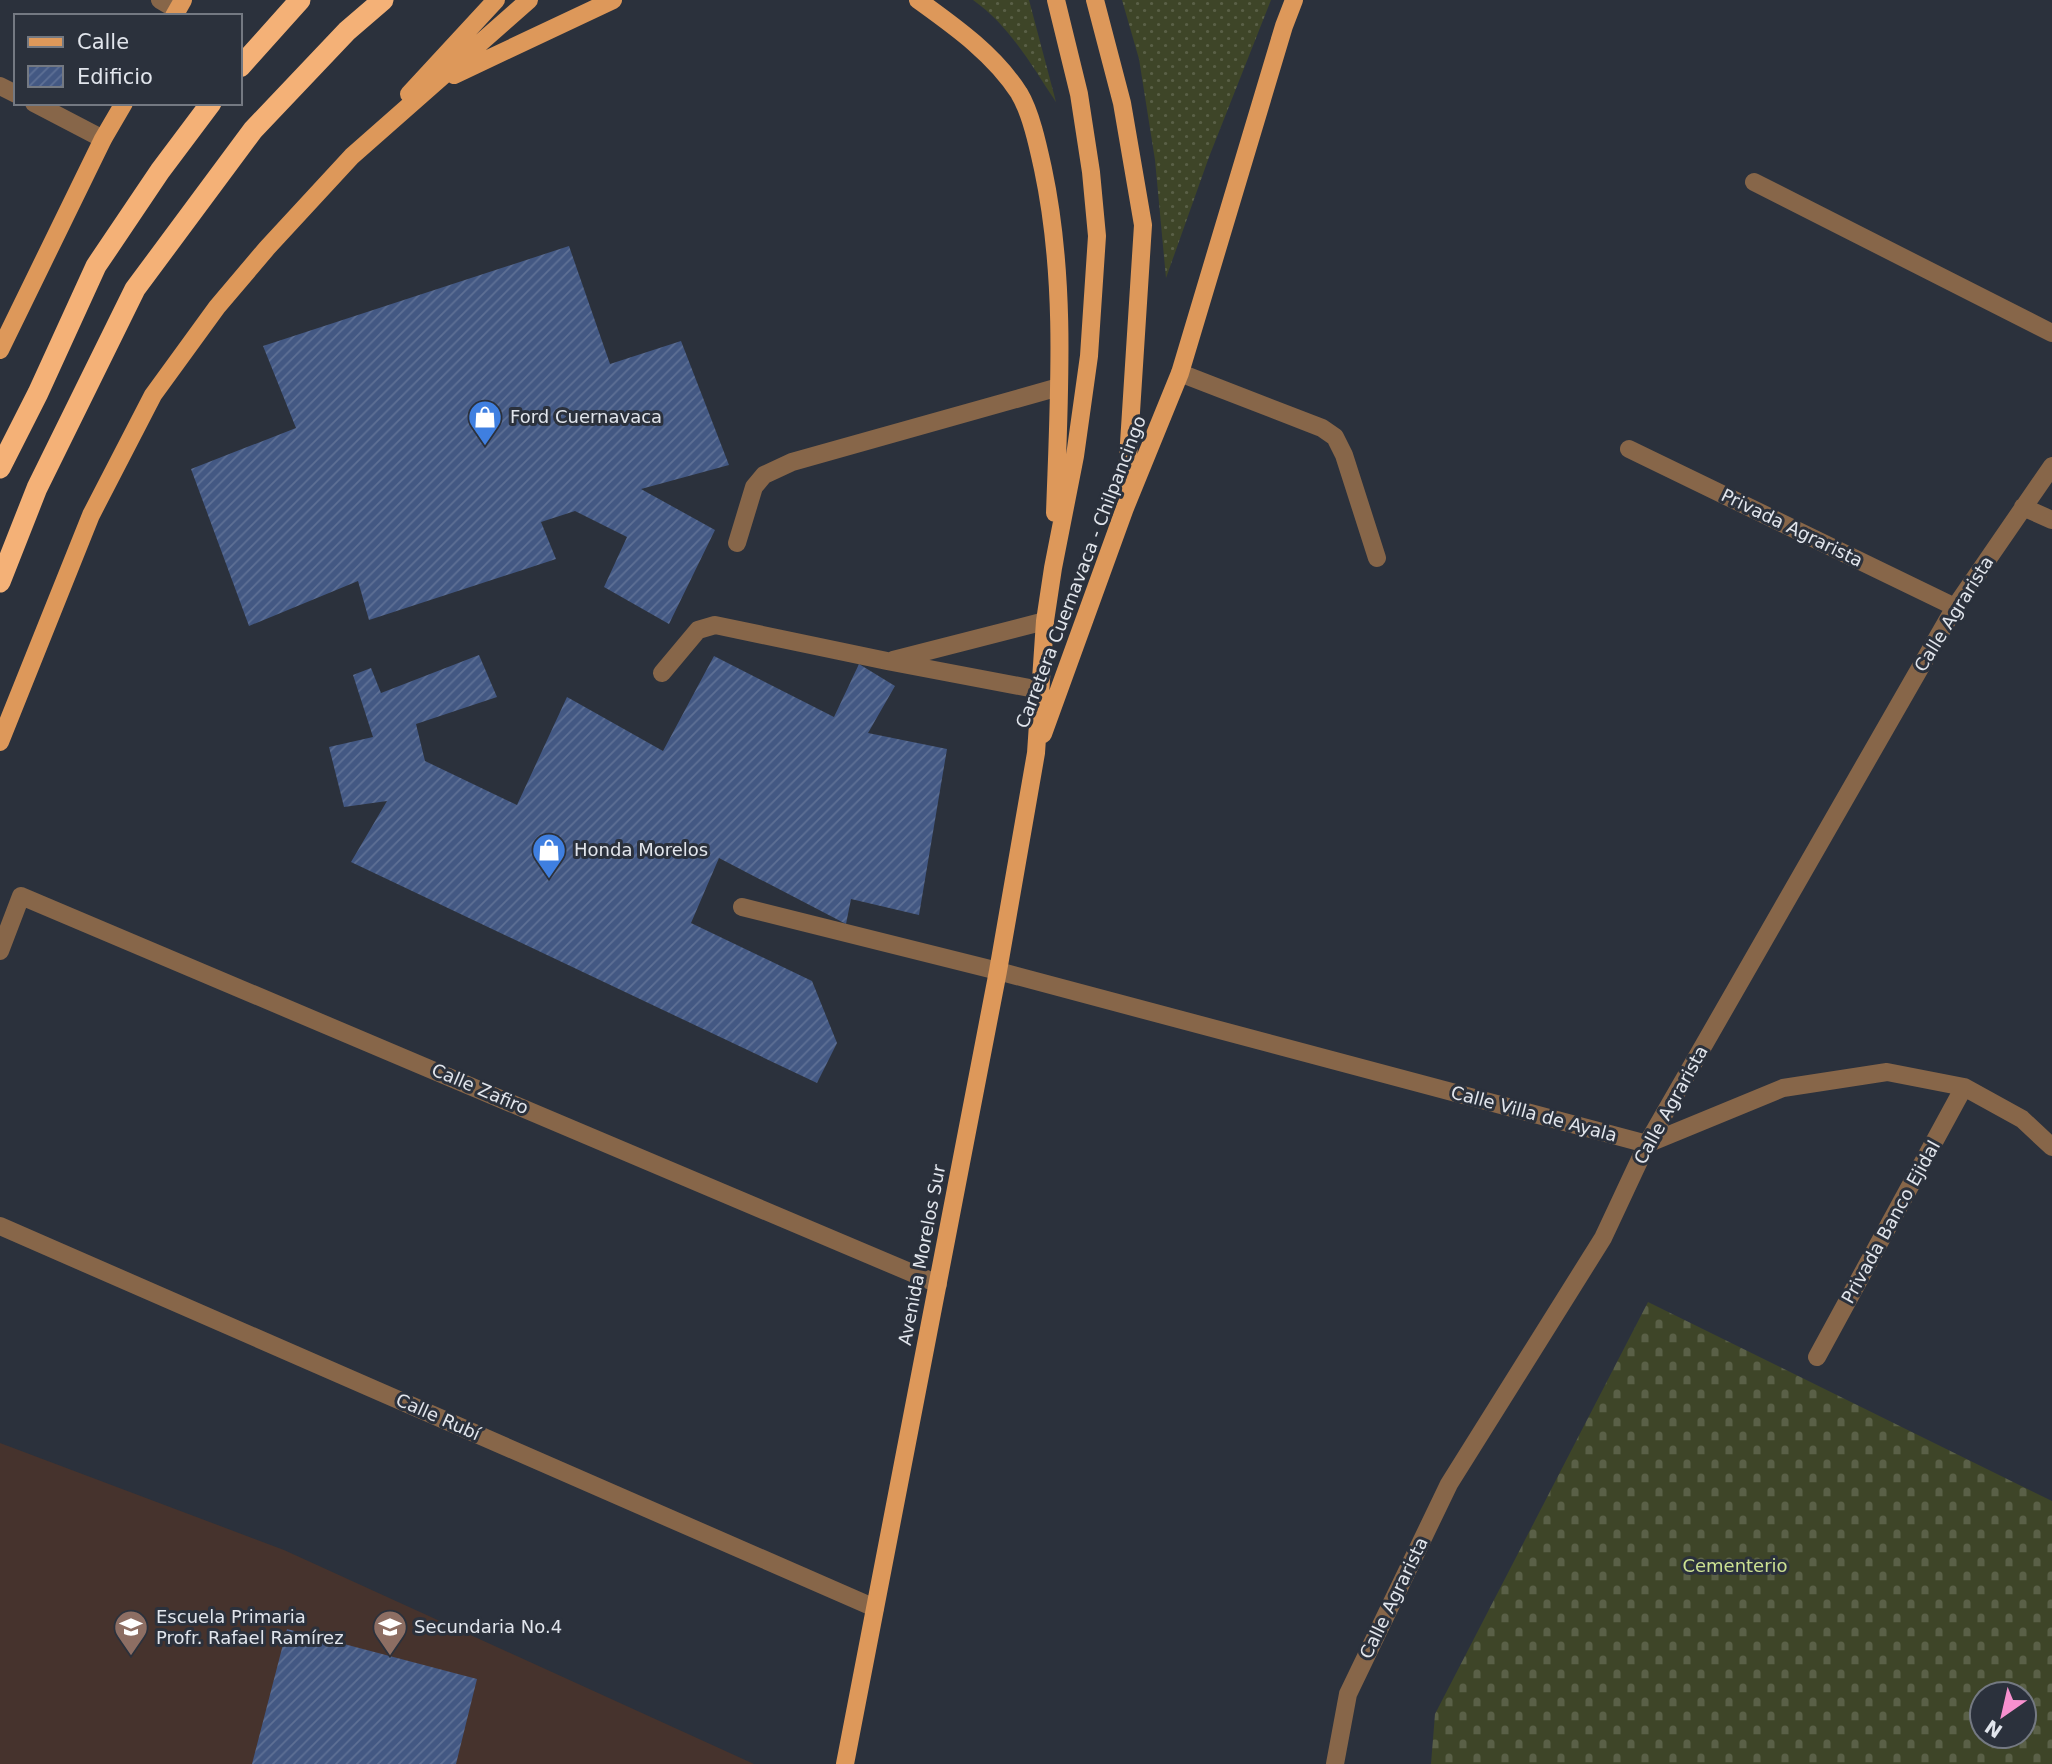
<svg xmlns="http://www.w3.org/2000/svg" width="2052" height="1764" font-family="'DejaVu Sans',sans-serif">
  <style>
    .education { fill: #46332d }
    .grass { fill: url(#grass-dots) }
    .cemetery { fill: url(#cemetery-stones); fill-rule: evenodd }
    .building { fill: url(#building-hatch) }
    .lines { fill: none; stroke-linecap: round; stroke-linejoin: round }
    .lane { stroke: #876649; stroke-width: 18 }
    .street { stroke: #876649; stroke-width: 18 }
    .primary { stroke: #dd985a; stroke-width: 18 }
    .highway { stroke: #f4b177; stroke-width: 21 }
    .labels { text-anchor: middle; stroke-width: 6; stroke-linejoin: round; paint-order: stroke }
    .poi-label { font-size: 18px; fill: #e1e5ec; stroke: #2b313c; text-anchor: start }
    .street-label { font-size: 18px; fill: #e1e5ec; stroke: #2b313c }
    .park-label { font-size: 18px; fill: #cce192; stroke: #2b313c }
  </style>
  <defs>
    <pattern id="grass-dots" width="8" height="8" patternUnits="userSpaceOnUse" patternTransform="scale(1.75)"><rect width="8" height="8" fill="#3e4528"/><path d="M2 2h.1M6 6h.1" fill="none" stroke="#5a6047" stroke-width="1.8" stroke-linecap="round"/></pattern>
    <pattern id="cemetery-stones" width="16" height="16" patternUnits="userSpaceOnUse" patternTransform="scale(1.75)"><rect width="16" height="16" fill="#3e4528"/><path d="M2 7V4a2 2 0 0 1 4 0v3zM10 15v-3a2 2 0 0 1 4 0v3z" fill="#5a6047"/></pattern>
    <pattern id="building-hatch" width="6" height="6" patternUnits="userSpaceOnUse" patternTransform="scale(1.75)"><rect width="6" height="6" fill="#435883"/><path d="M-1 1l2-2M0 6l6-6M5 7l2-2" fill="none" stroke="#5e7095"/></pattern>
  </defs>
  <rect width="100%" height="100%" fill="#2b313c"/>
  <path class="education" d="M 0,1443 L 284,1550 L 754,1764 L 0,1764 Z"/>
  <path class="grass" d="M 973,0 L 1029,0 L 1056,102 C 1031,65 1010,26 973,0 Z
    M 1122,0 L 1271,0 L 1209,157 L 1166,278 L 1155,160 L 1139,59 Z"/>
  <path class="cemetery" d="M 1648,1302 L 2052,1501 L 2052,1764 L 1431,1764 L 1435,1714 ZM 1982,1694 L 2024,1694 L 2024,1736 L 1982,1736 Z"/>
  <path class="building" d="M 569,246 L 610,364 L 681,341 L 729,465 L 641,489 L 715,530 L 669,624 L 604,587 L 627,537 L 575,511 L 541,522 L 556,559 L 369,620 L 358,581 L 249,626 L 191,469 L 296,428 L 263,346 Z
    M 479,655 L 497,697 L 416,724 L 425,761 L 517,805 L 567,697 L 663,751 L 714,656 L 834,717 L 859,664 L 895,686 L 868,733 L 947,749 L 919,915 L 851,899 L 846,924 L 719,858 L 691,923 L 812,981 L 837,1043 L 817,1083 L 351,862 L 387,801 L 344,807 L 329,747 L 373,737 L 353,675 L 371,668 L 381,693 Z
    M 287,1629 L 477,1679 L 456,1764 L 252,1764 Z"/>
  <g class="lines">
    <path class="lane" d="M 1180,373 L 1322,428 L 1335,437 L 1344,455 L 1377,558
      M 737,543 L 754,487 L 764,475 L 792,462 L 1059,387
      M 893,660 L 1045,621
      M 662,673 L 698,630 L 715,625 L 887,661 L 1040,690
      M 742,907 L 998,971"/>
    <path class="street" d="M 160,0 L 177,10
      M 0,86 L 16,94
      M 34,103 L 103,139
      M 1754,182 L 2052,333
      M 1629,449 L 1955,607
      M 2023,507 L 2052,520
      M 0,951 L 21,896 L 938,1284
      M 998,971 L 1647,1144 L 1783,1088 L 1887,1072 L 1964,1087 L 2022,1119 L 2052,1147
      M 0,1226 L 875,1608
      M 1817,1357 L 1964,1087
      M 1335,1764 L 1348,1694 L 1449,1484 L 1603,1238 L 1647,1144 L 1955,607 L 2052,466"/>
    <path class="primary" d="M 918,0 C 954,26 994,54 1019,93 C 1031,113 1038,146 1043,169 C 1067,282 1059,398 1055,513
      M 1095,0 L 1122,103 L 1143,225 L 1126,490
      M 174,16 L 183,0
      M 454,75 L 613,0
      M 409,94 L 496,0
      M 0,350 L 103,139 L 124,103
      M 1043,734 L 1125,508 L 1180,373 L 1284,26 L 1294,0
      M 0,742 L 91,515 L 153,395 L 217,307 L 267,248 L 352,156 L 529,0
      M 845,1764 L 998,971 L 1036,753 L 1045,621 L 1053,568 L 1075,456 L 1089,356 L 1097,236 L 1091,172 L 1079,94 L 1056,0"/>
    <path class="highway" d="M 240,67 L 300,0
      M 0,468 L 38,393 L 96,266 L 160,171 L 211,103
      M 0,582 L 37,488 L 135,289 L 253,130 L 347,31 L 383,0"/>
  </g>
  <defs>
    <g id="shop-pin" transform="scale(1.75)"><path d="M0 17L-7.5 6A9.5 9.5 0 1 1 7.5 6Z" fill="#3f7fe0" stroke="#2b313c"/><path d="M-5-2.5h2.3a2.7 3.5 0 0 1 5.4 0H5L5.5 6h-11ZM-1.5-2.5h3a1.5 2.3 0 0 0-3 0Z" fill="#fff"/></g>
    <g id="school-pin" transform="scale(1.75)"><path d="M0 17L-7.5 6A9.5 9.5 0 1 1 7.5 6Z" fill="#8d6e63" stroke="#2b313c"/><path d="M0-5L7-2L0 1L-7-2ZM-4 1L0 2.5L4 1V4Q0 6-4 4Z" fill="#fff"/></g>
  </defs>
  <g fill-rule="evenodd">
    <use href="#shop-pin" x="485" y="417"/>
    <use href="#shop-pin" x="549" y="850"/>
    <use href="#school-pin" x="131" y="1627"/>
    <use href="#school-pin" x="390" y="1627"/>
  </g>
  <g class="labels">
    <g class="poi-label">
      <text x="510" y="423">Ford Cuernavaca</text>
      <text x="574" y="856">Honda Morelos</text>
      <text x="156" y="1623">Escuela Primaria<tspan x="156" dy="21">Profr. Rafael Ramírez</tspan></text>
      <text x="414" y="1633">Secundaria No.4</text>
    </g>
    <g class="street-label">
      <text transform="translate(1792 528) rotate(26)" y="6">Privada Agrarista</text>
      <text transform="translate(1081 572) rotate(-69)" y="6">Carretera Cuernavaca - Chilpancingo</text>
      <text transform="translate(1954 614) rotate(-58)" y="6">Calle Agrarista</text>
      <text transform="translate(480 1089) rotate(23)" y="6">Calle Zafiro</text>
      <text transform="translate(1671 1105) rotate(-61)" y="6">Calle Agrarista</text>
      <text transform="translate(1534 1114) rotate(15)" y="6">Calle Villa de Ayala</text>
      <text transform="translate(1891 1222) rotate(-61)" y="6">Privada Banco Ejidal</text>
      <text transform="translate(922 1255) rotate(-79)" y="6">Avenida Morelos Sur</text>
      <text transform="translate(438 1417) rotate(24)" y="6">Calle Rubí</text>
      <text transform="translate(1394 1598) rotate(-64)" y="6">Calle Agrarista</text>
    </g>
    <g class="park-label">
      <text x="1735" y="1572">Cementerio</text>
    </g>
  </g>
  <rect x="14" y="14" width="228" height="91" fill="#2b313c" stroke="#747982" stroke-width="2"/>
  <rect x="28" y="37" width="35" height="10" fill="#dd985a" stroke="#747982" stroke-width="2"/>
  <text x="77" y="49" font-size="21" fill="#e1e5ec">Calle</text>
  <rect x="28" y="66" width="35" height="21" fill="url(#building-hatch)" stroke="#747982" stroke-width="2"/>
  <text x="77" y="84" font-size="21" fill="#e1e5ec">Edificio</text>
  <g transform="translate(2003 1715) rotate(214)"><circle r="33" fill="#2b313c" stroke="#747982" stroke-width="2"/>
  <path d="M0-5L12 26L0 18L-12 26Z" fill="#f790ce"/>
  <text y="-10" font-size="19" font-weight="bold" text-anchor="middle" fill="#e1e5ec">N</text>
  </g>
</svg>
